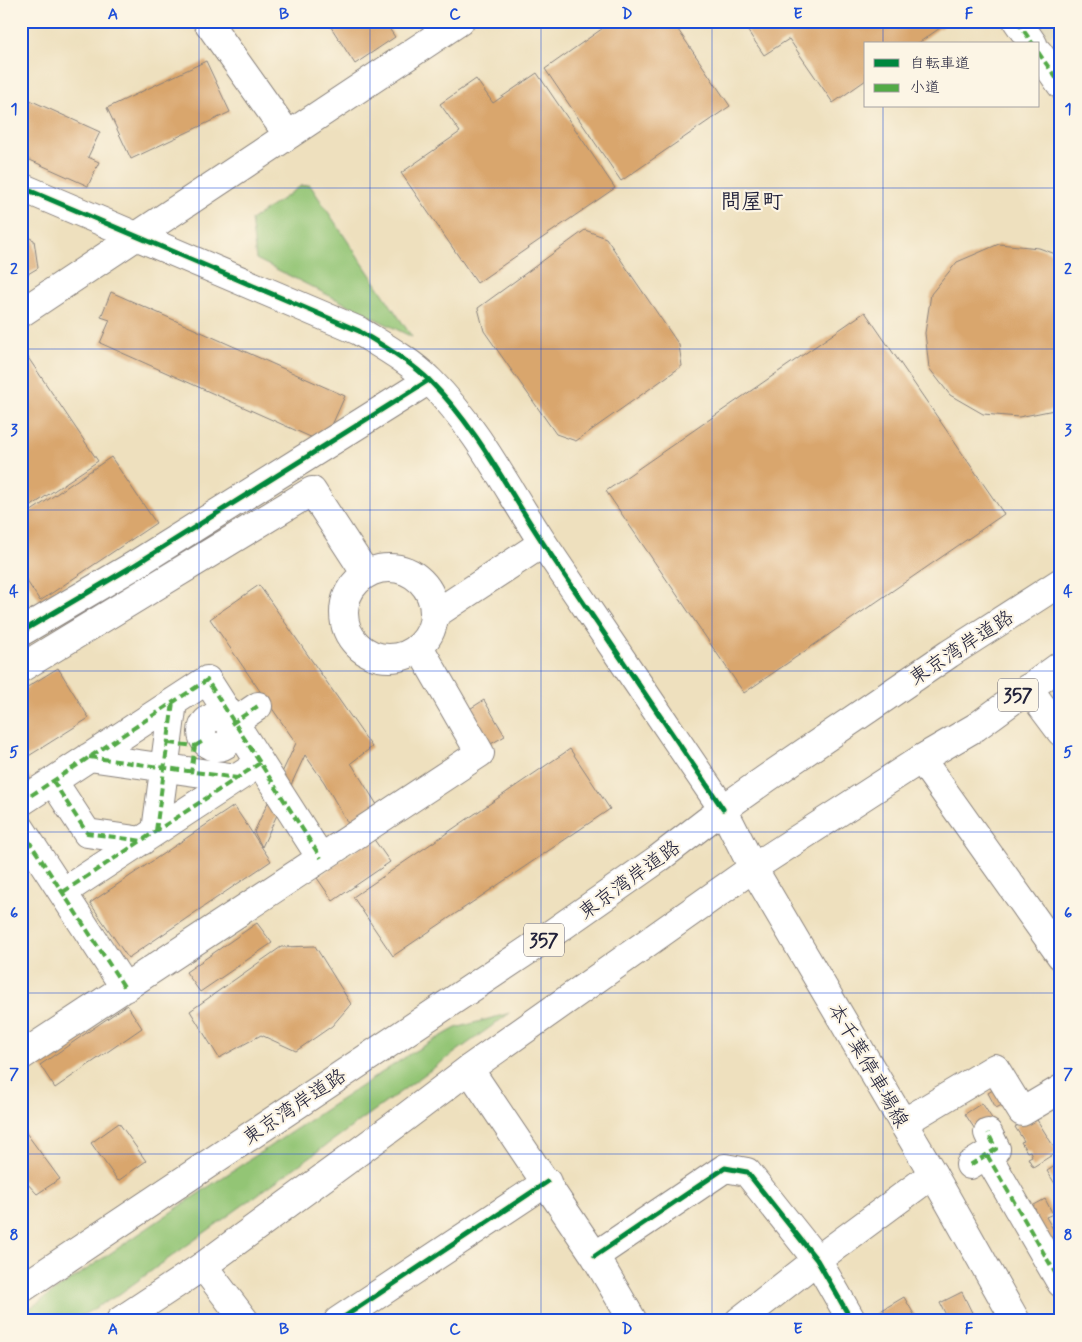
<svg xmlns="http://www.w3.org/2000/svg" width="1082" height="1342" font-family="Mynerve,'Klee One',sans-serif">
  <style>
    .built { fill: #dbd4b5 }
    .green { fill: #93c575; stroke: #5a7458 }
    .building { fill: #d9a66d }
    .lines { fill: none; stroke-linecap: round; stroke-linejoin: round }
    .minor-casing { stroke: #88817c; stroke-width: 30 }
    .major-casing { stroke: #88817c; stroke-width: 30 }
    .highway-casing { stroke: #88817c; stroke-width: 30 }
    .minor { stroke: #fff; stroke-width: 28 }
    .major { stroke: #fff; stroke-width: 28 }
    .highway { stroke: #fff; stroke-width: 28 }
    .quiet { stroke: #53aa46; stroke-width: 4; stroke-dasharray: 8 4; stroke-linecap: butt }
    .cycleway-casing { stroke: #fcf5e5; stroke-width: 8 }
    .cycleway { stroke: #00873e; stroke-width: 5 }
    .grid { fill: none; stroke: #1d4ed8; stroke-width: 1; stroke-opacity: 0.55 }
    .labels { text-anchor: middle; stroke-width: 4.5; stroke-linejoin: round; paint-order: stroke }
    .shield { fill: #fcf5e5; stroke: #63616e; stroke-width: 1 }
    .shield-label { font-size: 19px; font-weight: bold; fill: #22223b }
    .street-label { font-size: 20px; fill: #22223b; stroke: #fcf5e5 }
    .neighbourhood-label { font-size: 21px; font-weight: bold; fill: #22223b; stroke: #fcf5e5 }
    .neatline { fill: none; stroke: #1d4ed8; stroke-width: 2 }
    .grid-label { font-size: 16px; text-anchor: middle; font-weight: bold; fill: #1d4ed8 }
  </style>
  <rect width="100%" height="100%" fill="#fcf5e5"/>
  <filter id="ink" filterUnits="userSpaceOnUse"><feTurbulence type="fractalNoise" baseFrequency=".02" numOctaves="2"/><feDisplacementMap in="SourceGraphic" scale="10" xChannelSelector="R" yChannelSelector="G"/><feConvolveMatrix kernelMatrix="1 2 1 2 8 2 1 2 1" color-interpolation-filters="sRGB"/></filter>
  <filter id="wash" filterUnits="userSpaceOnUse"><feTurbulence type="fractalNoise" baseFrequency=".0096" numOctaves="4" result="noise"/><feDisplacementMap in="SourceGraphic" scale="20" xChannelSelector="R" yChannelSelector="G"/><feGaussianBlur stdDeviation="1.12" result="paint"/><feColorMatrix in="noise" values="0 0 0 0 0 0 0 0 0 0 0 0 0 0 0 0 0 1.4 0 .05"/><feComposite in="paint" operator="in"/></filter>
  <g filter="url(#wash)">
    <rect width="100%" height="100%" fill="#eee0be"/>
    <path class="built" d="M 1030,21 L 1061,21 L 1061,29 L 1042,40 Z"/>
    <path class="green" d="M 310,185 L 412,337 L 256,259 L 251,220 L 301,186 Z
      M 510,1013 L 118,1295 L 72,1321 L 21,1321 L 21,1314 L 214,1183 L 413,1052 L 456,1028 Z"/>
    <g id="blocks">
      <path class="building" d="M 327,21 L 384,21 L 395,37 L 355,64 Z
        M 613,21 L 672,21 L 730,106 L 621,181 L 545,69 Z
        M 753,21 L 950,21 L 917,44 L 866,44 L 866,80 L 833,103 L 789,39 L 764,55 L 745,27 Z
        M 206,61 L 230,112 L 131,159 L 107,108 Z
        M 537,73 L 615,188 L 477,283 L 401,173 L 460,132 L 440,104 L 476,79 L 493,103 Z
        M 21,96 L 100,132 L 88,157 L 99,162 L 88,186 L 21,156 Z
        M 585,230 L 606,238 L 679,345 L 682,366 L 576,441 L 556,434 L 484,331 L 478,308 Z
        M 21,234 L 34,240 L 38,268 L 21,278 Z
        M 999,244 L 1039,248 L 1061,256 L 1061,411 L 1059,409 L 1019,417 L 983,414 L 950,395 L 929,368 L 925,333 L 931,294 L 957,262 Z
        M 111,292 L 345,396 L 324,443 L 100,343 L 110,320 L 101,317 Z
        M 865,312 L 1004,514 L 744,693 L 606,491 Z
        M 27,356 L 98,461 L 21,513 L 21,360 Z
        M 111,457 L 156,523 L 40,601 L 21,572 L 21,518 Z
        M 259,585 L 372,747 L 351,763 L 379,808 L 350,827 L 324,782 L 305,755 L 262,847 L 254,832 L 296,743 L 210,619 Z
        M 58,668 L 89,718 L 27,757 L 21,747 L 21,691 Z
        M 484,700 L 505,736 L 489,745 L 468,710 Z
        M 570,749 L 610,809 L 393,956 L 353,897 Z
        M 21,765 L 32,780 L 21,787 Z
        M 234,806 L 271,861 L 128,958 L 90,903 Z
        M 373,838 L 390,862 L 333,901 L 317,878 Z
        M 257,923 L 272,943 L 200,992 L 186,972 Z
        M 315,946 L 351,1004 L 332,1026 L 296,1051 L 261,1035 L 219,1058 L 190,1011 L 281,947 Z
        M 127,1005 L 142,1028 L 55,1088 L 40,1065 Z
        M 996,1088 L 1004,1104 L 996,1108 L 988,1093 Z
        M 982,1103 L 993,1120 L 976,1131 L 965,1114 Z
        M 1034,1115 L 1057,1152 L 1033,1167 L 1028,1158 L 1032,1156 L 1030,1151 L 1027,1152 L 1021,1142 L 1024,1141 L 1015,1127 Z
        M 119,1123 L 146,1161 L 118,1181 L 91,1143 Z
        M 21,1126 L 60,1179 L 37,1194 L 24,1180 L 21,1182 Z
        M 1061,1162 L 1061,1203 L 1054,1194 L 1059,1190 L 1047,1171 Z
        M 1045,1199 L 1053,1214 L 1046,1217 L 1061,1243 L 1061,1270 L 1025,1210 Z
        M 962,1292 L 976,1321 L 949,1321 L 940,1303 Z
        M 904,1297 L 915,1316 L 907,1321 L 875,1321 L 872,1316 Z"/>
    </g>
  </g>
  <g filter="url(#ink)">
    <use href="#blocks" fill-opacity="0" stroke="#88817c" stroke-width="1"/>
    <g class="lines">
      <g class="minor-casing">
        <path id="minor" d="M 207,21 L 288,135
          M 1017,21 L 1033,44
          M 1038,52 L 1061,85
          M 21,187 L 359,331 C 383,346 410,361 430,381 C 481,432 511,497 551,555 C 608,640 666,724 723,809
          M 21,313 L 460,21
          M344 613a45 45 0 1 1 90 0a45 45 0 1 1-90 0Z
          M 434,615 L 543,543
          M 21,632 L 133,566 L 429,380
          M 21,668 L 312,491 L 366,574
          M 1028,688 L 1061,732
          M202 732a15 15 0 1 1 30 0a15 15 0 1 1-30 0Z
          M 230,725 L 258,706
          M 89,757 L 237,778
          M 921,759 L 1061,956
          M 53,781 L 87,833 L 142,841
          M 21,802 L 207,680 L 321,858
          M 21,829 L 125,988
          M 156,831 L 173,702
          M 63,892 L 260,763
          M 21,1056 L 480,753 L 419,647
          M 469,1069 L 595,1256 L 633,1321
          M 903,1123 L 995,1068 L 1022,1112 L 1061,1089
          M 987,1155 L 1061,1283
          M 970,1165 L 996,1149 L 988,1133
          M 595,1256 L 725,1168 L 747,1172 L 817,1260 L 852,1321
          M 203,1266 L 245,1321
          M 338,1321 L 547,1182
          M 739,1321 L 817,1260 L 933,1174"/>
      </g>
      <g class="major-casing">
        <path id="major" d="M 723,809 L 753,868 L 933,1174 L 1016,1321"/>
      </g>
      <g class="highway-casing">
        <path id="highway" d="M 21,1289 L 527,951 L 658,859 L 723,809 L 767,778 L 949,654 L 1061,582
          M 120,1321 L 203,1266 L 391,1128 L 469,1069 L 753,868 L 921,759 L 976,727 L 1061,665"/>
      </g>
      <use href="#minor" class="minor"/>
      <use href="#major" class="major"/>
      <use href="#highway" class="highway"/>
      <path class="quiet" d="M 1017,21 L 1033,44
        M 1038,52 L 1061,85
        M 231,724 L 258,706
        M 169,743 L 195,746 L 191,773
        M 195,746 L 205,740
        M 89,757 L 237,778
        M 53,781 L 87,833 L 142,841
        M 21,802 L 207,680 L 321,858
        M 21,829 L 125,988
        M 156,831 L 173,702
        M 63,892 L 260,763
        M 987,1155 L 1061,1283
        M 970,1165 L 996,1149 L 988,1133"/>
      <g class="cycleway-casing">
        <path id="cycleway" d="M 21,187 L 359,331 C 383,346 410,361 430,381 C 481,432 511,497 551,555 C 608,640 666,724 723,809
          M 21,632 L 133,566 L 429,380
          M 595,1256 L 725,1168 L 747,1172 L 817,1260 L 852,1321
          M 338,1321 L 547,1182"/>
      </g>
      <use href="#cycleway" class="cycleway"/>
    </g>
  </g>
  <path class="grid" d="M 199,21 L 199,1321M 370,21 L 370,1321M 541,21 L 541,1321M 712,21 L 712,1321M 883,21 L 883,44M 883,106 L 883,1321M 21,188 L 1061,188M 21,349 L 1061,349M 21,510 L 1061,510M 21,671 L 1061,671M 21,832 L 1061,832M 21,993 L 1061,993M 21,1154 L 1061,1154"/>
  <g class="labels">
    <g class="shield">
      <rect x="998" y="678.5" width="40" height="33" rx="4"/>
      <rect x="524" y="923.5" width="40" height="33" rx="4"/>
    </g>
    <g class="shield-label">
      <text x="1018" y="702">357</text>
      <text x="544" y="947">357</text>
    </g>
    <g class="street-label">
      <text transform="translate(961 647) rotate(-33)" y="7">東京湾岸道路</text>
      <text transform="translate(629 879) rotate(-36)" y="7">東京湾岸道路</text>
      <text transform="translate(869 1065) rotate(60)" y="7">本千葉停車場線</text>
      <text transform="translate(294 1106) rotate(-34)" y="7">東京湾岸道路</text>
    </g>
    <g class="neighbourhood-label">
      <text x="752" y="208">問屋町</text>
    </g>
  </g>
  <rect width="1082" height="1342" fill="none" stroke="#fcf5e5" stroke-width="55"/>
  <rect x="864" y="42" width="175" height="65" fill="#fcf5e5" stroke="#a5a1a1"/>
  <rect x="874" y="59" width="25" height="8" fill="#00873e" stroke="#a5a1a1"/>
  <text x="910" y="68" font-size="15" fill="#22223b">自転車道</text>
  <rect x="874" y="84" width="25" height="8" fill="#53aa46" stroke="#a5a1a1"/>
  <text x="910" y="92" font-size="15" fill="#22223b">小道</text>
  <rect x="28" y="28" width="1026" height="1286" class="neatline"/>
  <g class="grid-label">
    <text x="113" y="19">A</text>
    <text x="284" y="19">B</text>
    <text x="455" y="19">C</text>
    <text x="627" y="19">D</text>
    <text x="798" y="19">E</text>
    <text x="969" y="19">F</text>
    <text x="14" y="114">1</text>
    <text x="1068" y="114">1</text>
    <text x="14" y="274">2</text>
    <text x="1068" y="274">2</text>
    <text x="14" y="435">3</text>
    <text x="1068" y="435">3</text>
    <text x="14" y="596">4</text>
    <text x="1068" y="596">4</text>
    <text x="14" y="757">5</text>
    <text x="1068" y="757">5</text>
    <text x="14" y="918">6</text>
    <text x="1068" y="918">6</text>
    <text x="14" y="1079">7</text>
    <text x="1068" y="1079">7</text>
    <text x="14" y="1240">8</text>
    <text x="1068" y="1240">8</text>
    <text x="113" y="1334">A</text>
    <text x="284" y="1334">B</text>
    <text x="455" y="1334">C</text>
    <text x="627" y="1334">D</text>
    <text x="798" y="1334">E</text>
    <text x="969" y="1334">F</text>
  </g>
</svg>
